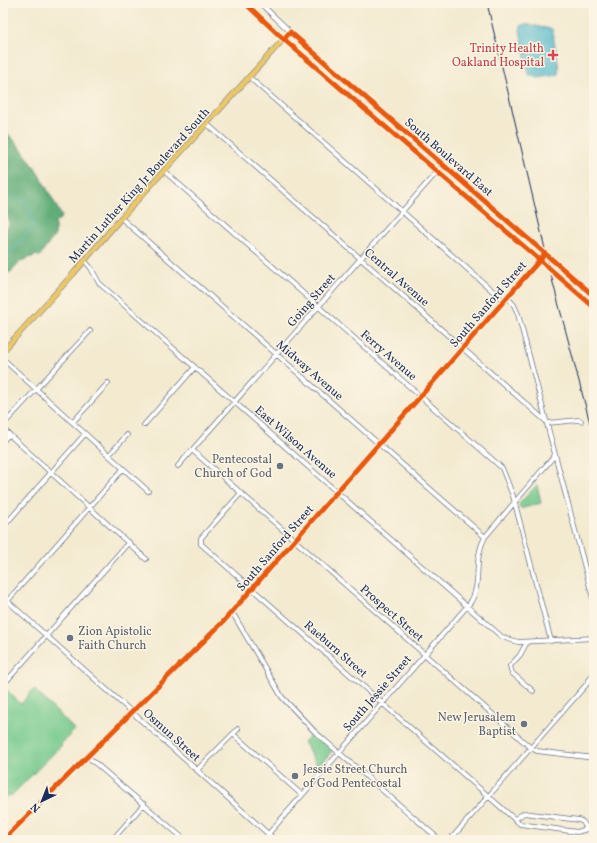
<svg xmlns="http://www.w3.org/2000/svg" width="597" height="843" font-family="Vollkorn,serif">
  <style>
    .green { fill: #75c98d; stroke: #487c76 }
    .forest { fill: #60ad78; stroke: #3e6e6b }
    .water { fill: #4ab5c8; stroke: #327293 }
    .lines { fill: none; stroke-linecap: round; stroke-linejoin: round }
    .stream { stroke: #4ab5c8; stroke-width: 1 }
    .minor-casing { stroke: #677086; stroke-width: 5.5 }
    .major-casing { stroke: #677086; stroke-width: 6 }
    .minor { stroke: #fff; stroke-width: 4 }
    .major { stroke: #eac769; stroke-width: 5 }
    .rail { stroke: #1b2f5e; stroke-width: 1 }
    .cycleway-casing { stroke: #fcf5e5; stroke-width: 8 }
    .cycleway { stroke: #e8590c; stroke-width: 5 }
    .health-dot { fill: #e0444e; stroke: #fcf5e5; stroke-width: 1.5 }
    .worship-dot { fill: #6b7280; stroke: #fcf5e5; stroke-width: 1.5 }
    .labels { text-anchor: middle; stroke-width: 3; stroke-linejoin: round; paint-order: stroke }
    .health-label { font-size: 12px; fill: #be3a42; stroke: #fcf5e5; text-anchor: end }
    .street-label { font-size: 12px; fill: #1b2f5e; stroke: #fcf5e5 }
    .worship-label { font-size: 12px; fill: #5b616d; stroke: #fcf5e5; text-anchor: end }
  </style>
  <rect width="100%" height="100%" fill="#fcf5e5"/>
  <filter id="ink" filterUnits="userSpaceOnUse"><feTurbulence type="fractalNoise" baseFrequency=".025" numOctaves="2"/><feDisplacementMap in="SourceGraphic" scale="8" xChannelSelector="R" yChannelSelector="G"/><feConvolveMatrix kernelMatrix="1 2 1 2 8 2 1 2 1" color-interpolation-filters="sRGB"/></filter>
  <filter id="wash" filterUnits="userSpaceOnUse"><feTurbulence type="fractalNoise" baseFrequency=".012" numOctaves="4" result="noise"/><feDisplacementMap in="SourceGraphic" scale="16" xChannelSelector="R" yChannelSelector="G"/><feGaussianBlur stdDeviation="0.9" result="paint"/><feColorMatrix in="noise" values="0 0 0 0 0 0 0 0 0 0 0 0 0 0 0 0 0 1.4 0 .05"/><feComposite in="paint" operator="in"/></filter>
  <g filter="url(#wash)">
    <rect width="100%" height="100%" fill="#f3ead0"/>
    <path class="green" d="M 537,485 L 541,503 L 520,509 L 519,504 Z
      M 5,688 L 21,704 L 34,689 L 75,730 L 61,744 L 62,745 L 11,796 L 8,795 L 3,800 L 3,691 Z
      M 312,733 L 332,751 L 318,767 L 304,742 Z"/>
    <path class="forest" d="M 3,129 C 29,153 46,186 62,217 L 55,223 L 55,235 L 39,257 L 37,255 L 21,261 L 12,271 L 3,276 L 3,232 L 9,225 L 8,216 L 3,210 Z"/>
    <path class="water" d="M 525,24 L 552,29 L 559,68 L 558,75 L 538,78 L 528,74 L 520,30 L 521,26 Z"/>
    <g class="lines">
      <path class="stream" d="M 3,184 L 8,187 C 12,197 17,199 27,204 L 34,225 L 10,254 L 3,258"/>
    </g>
  </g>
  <g filter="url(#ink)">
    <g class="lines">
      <g class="minor-casing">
        <path id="minor" d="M 260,3 L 300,41 L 594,296
          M 249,77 L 504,301
          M 207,124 L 548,423 L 578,420 L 581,421
          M 164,171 L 502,468 L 513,496 L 551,641
          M 121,218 L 485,537
          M 85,261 L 91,268 L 99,283 L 502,637 L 518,642 L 594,638
          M 507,297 L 514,305 L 518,314 L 594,602
          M 3,359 L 148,491
          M 73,422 L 108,383
          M 3,425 L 90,331
          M 144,425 L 195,367
          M 3,429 L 146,559
          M 3,441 L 9,434
          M 192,450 L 531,748 L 537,751 L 594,758
          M 109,455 L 127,435
          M 178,466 L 443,165
          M 241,493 L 201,538 L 201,544 L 520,824 L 577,832 L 587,829 L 594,830
          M 3,527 L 85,434
          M 3,597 L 275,840
          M 3,606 L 123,469
          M 232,612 L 282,697 L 315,732 L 440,840
          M 527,642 L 520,655 L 510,666 L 512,673 L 533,691
          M 3,685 L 129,542
          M 233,734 L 302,795
          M 88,757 L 185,840
          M 197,770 L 238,729
          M 515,819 L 524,813 L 579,820 L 583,822 L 587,829
          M 3,840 L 223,622 L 545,254
          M 112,840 L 144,804
          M 263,840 L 470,603 C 483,583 472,561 485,537 L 555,455
          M 450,840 L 586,685 L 594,673"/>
      </g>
      <g class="major-casing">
        <path id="major" d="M 3,351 L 74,273 L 121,218 L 290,32"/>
      </g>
      <use href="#minor" class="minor"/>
      <use href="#major" class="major"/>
      <path class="rail" d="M 487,3 L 553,283 L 594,438"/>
      <g class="cycleway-casing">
        <path id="cycleway" d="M 245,3 L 279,35 L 594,307
          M 284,39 L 290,32 L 594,296
          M 3,840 L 223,622 L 545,254"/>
      </g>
      <use href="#cycleway" class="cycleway"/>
    </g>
  </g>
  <path class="health-dot" d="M551 49h4v4h4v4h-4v4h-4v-4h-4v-4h4z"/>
  <g class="worship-dot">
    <circle cx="280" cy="466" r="4"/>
    <circle cx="70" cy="638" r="4"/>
    <circle cx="524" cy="724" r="4"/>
    <circle cx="295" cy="776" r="4"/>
  </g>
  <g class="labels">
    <g class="health-label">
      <text x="544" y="52">Trinity Health<tspan x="544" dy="14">Oakland Hospital</tspan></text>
    </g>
    <g class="street-label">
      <text transform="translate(449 157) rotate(41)" y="4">South Boulevard East</text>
      <text transform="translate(139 185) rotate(-48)" y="4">Martin Luther King Jr Boulevard South</text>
      <text transform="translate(397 277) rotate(41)" y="4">Central Avenue</text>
      <text transform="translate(311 300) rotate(-49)" y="4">Going Street</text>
      <text transform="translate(488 304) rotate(-49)" y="4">South Sanford Street</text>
      <text transform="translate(389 355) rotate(41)" y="4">Ferry Avenue</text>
      <text transform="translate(310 370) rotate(41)" y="4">Midway Avenue</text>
      <text transform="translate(296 442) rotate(41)" y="4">East Wilson Avenue</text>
      <text transform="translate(275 548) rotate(-49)" y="4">South Sanford Street</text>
      <text transform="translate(392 613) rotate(41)" y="4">Prospect Street</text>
      <text transform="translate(336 649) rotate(41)" y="4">Raeburn Street</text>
      <text transform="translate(377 693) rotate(-49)" y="4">South Jessie Street</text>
      <text transform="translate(172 735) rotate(42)" y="4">Osmun Street</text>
    </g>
    <g class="worship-label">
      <text x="272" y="463">Pentecostal<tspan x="272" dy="14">Church of God</tspan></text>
      <text x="78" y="635" text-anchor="start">Zion Apistolic<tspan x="78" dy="14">Faith Church</tspan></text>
      <text x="516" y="721">New Jerusalem<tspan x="516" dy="14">Baptist</tspan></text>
      <text x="303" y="773" text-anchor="start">Jessie Street Church<tspan x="303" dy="14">of God Pentecostal</tspan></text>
    </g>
  </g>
  <rect width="597" height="843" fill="none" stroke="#fcf5e5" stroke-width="16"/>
  <g transform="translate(42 801) rotate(223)" stroke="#fcf5e5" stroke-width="3" paint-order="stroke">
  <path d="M0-3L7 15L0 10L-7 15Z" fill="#1b2f5e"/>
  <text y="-6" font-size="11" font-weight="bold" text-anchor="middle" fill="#1b2f5e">N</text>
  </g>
</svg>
